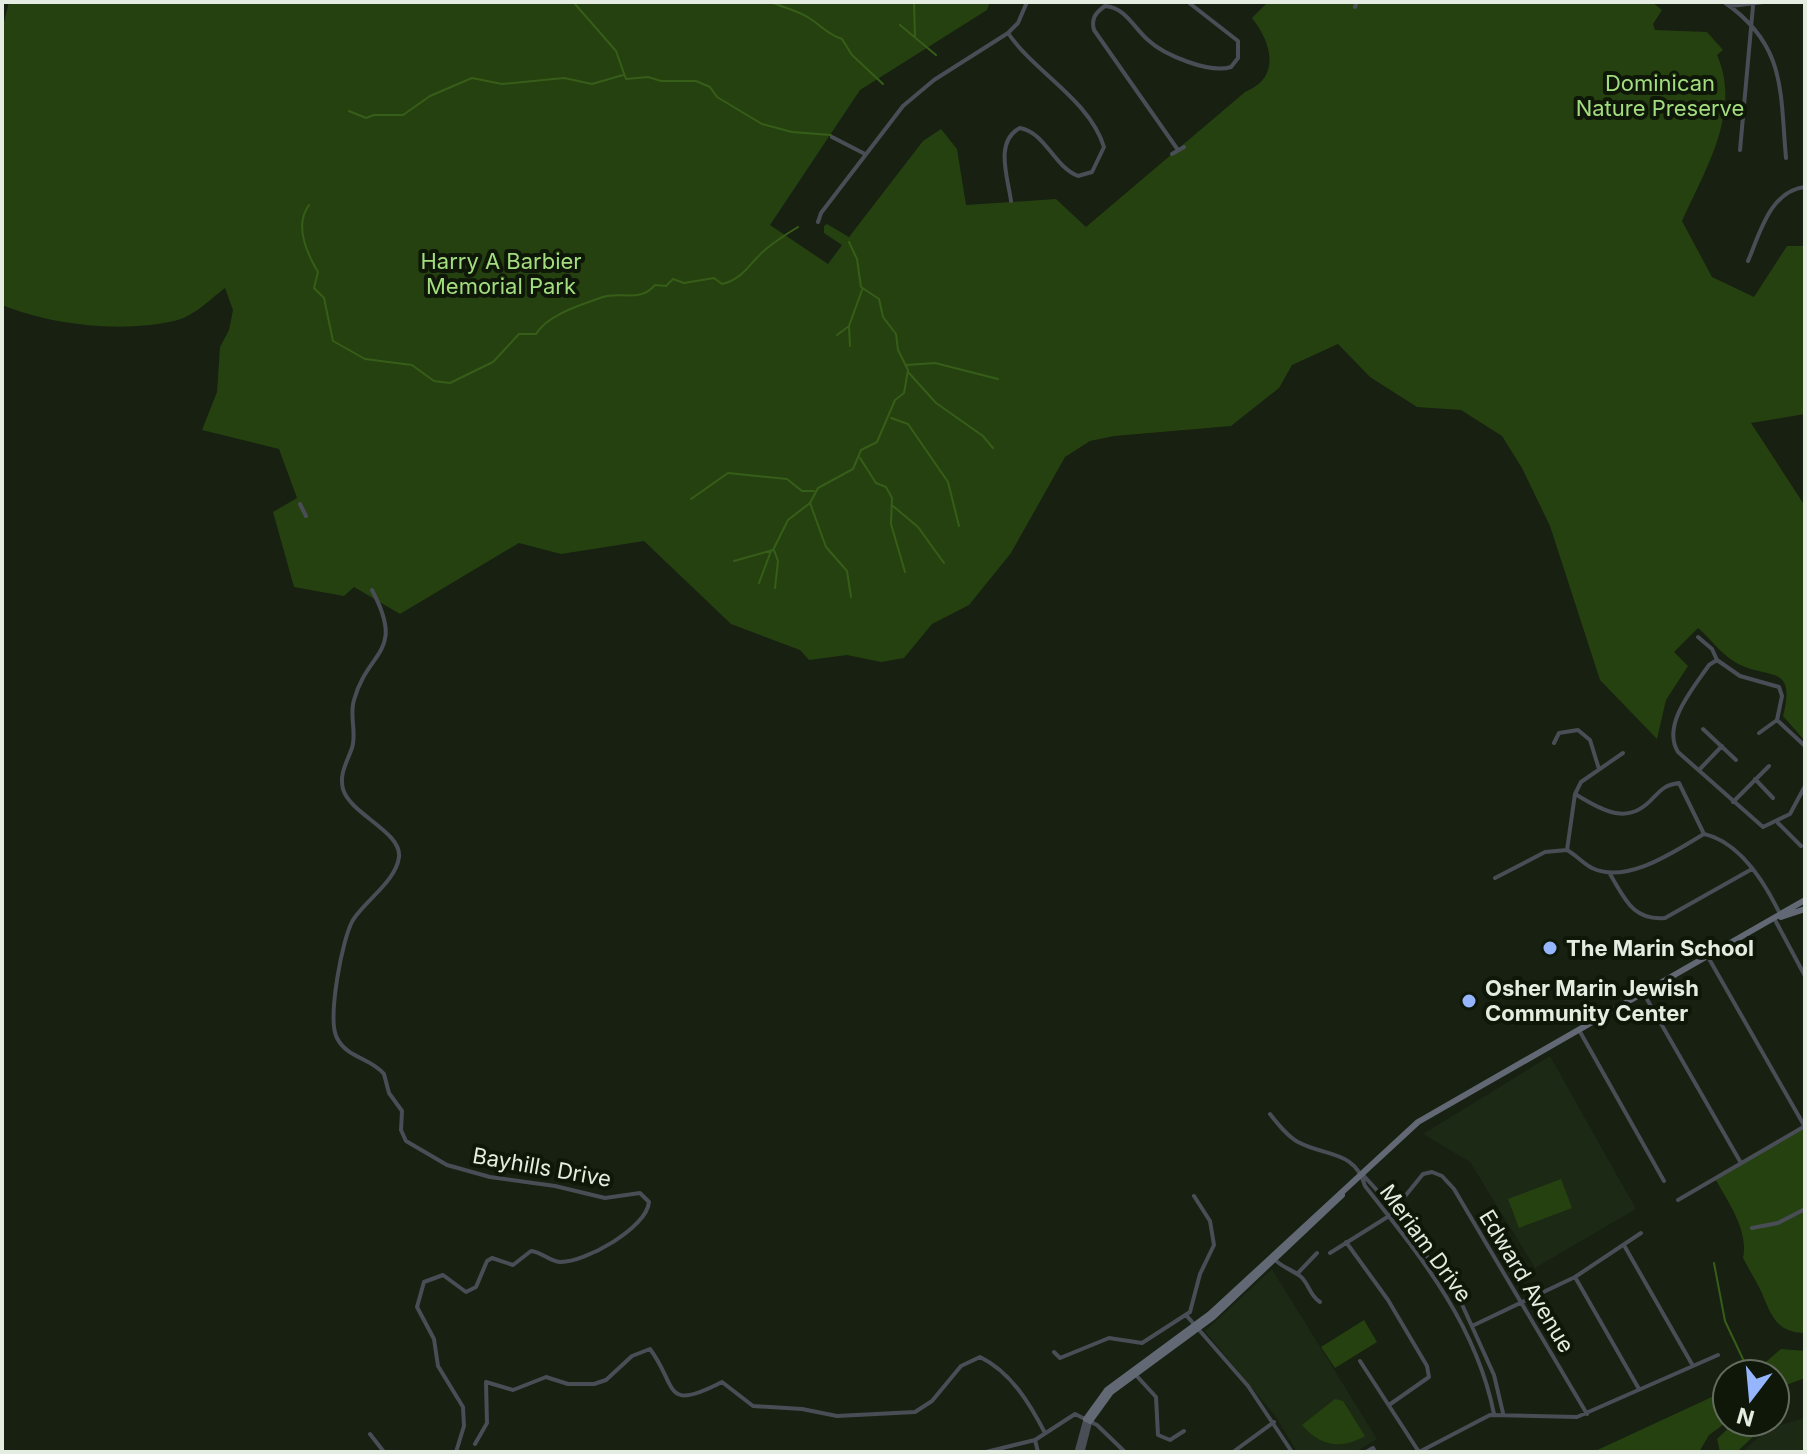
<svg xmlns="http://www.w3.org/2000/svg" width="1807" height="1454" font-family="Inter,sans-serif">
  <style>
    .built { fill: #1c2915 }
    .green { fill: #254110 }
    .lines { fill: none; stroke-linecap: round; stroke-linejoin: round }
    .stream { stroke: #375e19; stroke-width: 2 }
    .minor { stroke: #494d55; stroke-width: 4 }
    .tertiary { stroke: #494d55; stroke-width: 5 }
    .secondary { stroke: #626874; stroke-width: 6 }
    .poi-dot { fill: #95b6fd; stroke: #0e1708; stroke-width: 3 }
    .labels { text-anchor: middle; stroke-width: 8; stroke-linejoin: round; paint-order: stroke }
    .park-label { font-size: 22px; fill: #a3dd7f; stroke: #0e1708 }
    .poi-label { font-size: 22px; font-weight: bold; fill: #e5ece1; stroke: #0e1708; text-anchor: start }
    .street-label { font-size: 22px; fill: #e5ece1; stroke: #0e1708 }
  </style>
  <rect width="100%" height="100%" fill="#172011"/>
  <path class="built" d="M 1550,1056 L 1636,1209 L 1535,1268 L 1470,1162 L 1423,1134 Z
    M 1272,1269 L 1377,1439 L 1355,1452 L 1297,1452 L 1276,1417 L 1205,1331 Z
    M 1805,1418 L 1805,1452 L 1741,1452 L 1770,1428 Z"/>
  <path class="green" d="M 9,2 L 990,2 L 987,10 L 860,90 L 770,225 L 828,264 L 842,245 L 824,233 L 824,226 L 827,224 L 849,237 L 923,141 L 941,129 L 957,149 L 966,205 L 1056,199 L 1086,227 L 1245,92 C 1281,78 1272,43 1252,18 L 1268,2 L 1653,3 L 1662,10 L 1653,24 L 1655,30 L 1707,32 L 1723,50 L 1717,55 C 1742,111 1705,170 1682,221 L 1712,277 L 1754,297 L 1787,246 L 1805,246 L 1805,414 L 1751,423 L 1805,506 L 1805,741 L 1783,716 C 1797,662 1767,681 1735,662 C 1721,654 1711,639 1698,628 L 1674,652 L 1688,666 L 1666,700 L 1657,739 L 1600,680 L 1550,526 L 1522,468 L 1502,436 L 1461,410 L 1417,407 L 1370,377 L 1338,344 L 1292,365 L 1279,388 L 1231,426 L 1114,436 L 1090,441 L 1065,457 L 1011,553 L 969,605 L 932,624 L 904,658 L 881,662 L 847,655 L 809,660 L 800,650 L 731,624 L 644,541 L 561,554 L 519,543 L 400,614 L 354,587 L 344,596 L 294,587 L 273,512 L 297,498 L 279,449 L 202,430 L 217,392 L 220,347 L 229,330 L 233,310 L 225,288 C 209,300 195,316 174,321 C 121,333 51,325 2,305 L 2,30 Z
    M 1805,1127 L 1805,1333 C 1773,1332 1771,1312 1759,1287 C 1754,1277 1748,1268 1743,1258 C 1749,1231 1728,1202 1716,1180 Z
    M 1561,1179 L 1572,1208 L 1519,1228 L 1508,1199 Z
    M 1364,1320 L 1377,1342 L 1335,1368 L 1321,1347 Z
    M 1781,1349 L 1805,1351 L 1805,1378 L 1775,1389 L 1775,1374 L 1752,1374 Z
    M 1727,1390 L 1727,1422 L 1709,1435 L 1699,1452 L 1593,1452 Z
    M 1335,1399 L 1343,1401 L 1365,1436 C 1341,1450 1320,1446 1302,1425 Z
    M 1735,1422 L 1764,1422 L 1763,1427 L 1737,1452 L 1720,1452 L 1717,1439 Z"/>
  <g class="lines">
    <path class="stream" d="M 771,2 C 784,8 797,10 809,18 C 822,26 827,34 842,39 L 852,55 L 883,84
      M 914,2 L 915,37
      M 575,4 L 616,51 L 626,79 L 648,77 L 661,81 L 696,81 L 710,87 L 717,97 L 762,124 L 792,132 L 831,135
      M 900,25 L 936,55
      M 349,111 L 366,118 L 374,115 L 403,115 L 430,96 L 472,78 L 502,84 L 564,78 L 592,84 L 623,75
      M 309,205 C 294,225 306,252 318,272 L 314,288 L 324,298 L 333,341 L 365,359 L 412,365 L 434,381 L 450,383 L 493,362 L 519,334 L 536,334 C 548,314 584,304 603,297 C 621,291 640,303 655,285 L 666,286 L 673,279 L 684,283 L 714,278 L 722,284 C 744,279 750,262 766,249 C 776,241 788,233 798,227
      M 837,335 L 849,326
      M 850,346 L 849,326 L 862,290
      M 906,365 L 935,363 L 998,379
      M 909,373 L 936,403 L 983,436 L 993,448
      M 891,418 L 908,424 L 948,482 L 959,526
      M 860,458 L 876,483 L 886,487 L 892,498 L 891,524 L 905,572
      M 691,499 L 728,473 L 787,479 L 802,491 L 814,491
      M 810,503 L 826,547 L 847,571 L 851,597
      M 893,506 L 918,527 L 944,563
      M 774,550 L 778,561 L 775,588
      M 734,561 L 773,550 L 788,520 L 810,503 L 818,488 L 853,469 L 861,450 L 877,442 L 895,400 L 904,393 L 908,370 L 898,350 L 896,334 L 883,317 L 879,299 L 861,287 L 857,259 L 849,242
      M 759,583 L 771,551
      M 1714,1263 L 1725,1321 L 1750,1374"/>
    <path class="minor" d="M 1658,2 L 1670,2
      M 1724,2 C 1786,45 1780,90 1786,158
      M 1731,6 L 1764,2
      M 1355,7 L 1357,2
      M 1008,33 C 1035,73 1089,99 1104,147 L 1092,172 L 1078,176 C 1054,167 1046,133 1020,128 C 994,141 1008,178 1011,201
      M 832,137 L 865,154
      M 1178,150 L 1094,30 C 1091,19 1095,13 1105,6 C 1126,8 1133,27 1148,40 C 1164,55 1210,74 1231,67 L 1238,58 L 1238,41 L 1188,2
      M 1740,150 L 1753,6
      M 1172,154 L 1184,147
      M 818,222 L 821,213 L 903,106 L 934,80 L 1008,33 L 1018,23 L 1027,2
      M 1748,261 C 1760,233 1770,191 1805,187
      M 300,504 L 306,516
      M 372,590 C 406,654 368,649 354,700 C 349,716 357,732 352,748 C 347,762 339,774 343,789 C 350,814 402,832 399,857 C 396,881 366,900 353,920 C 342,938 327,1020 337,1038 C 347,1058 371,1058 384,1074 L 389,1093 L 402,1111 L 401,1130 L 406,1141 L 447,1165 L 490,1177 L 555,1186 L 605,1198 L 640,1193 L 649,1202 C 647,1228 584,1263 560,1262 C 549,1261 542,1252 531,1251 L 513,1265 L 492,1258 L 487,1261 L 476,1287 L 466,1292 L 443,1275 L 424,1282 L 417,1307 L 434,1339 L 438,1366 L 463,1407 L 464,1426 L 456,1452
      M 1698,637 L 1712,649 L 1717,660
      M 1703,729 L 1736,760
      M 1759,733 L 1777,720
      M 1554,743 L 1559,733 L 1578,730 L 1590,740 L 1599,769
      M 1805,746 L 1777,720 L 1782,696 L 1779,687 L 1740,676 L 1717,660 L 1709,665 C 1694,687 1661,725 1678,752 L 1763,827 L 1790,814 L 1805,786
      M 1699,770 L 1722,746
      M 1755,779 L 1773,798
      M 1575,794 C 1603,810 1627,827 1653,798 C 1662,789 1665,785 1679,783 L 1704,834
      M 1733,802 L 1769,766
      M 1778,823 L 1801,846
      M 1567,850 L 1575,794 L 1581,782 L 1623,753
      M 1610,874 C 1625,899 1633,921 1665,918 L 1752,869
      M 1495,878 L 1545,852 L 1567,850 C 1576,855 1584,864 1592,868 C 1627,885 1675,851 1704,834 C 1740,842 1765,883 1780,914
      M 1775,920 L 1805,976
      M 1708,957 L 1805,1127
      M 1644,994 L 1741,1163
      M 1579,1030 L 1664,1181
      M 1270,1114 C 1278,1124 1287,1136 1298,1142 C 1326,1157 1355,1150 1365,1186 C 1421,1257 1476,1324 1494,1414
      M 1364,1176 L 1403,1219 L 1410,1234 L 1460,1300 L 1494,1375 L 1503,1413
      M 1678,1200 L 1805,1126
      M 1752,1228 L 1778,1223 L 1805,1209
      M 1346,1242 L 1388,1300 L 1427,1366 L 1429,1377 L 1389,1405
      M 1625,1247 L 1693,1366
      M 1330,1253 L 1389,1216 L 1423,1174 L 1432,1172 L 1442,1176 L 1454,1189 L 1587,1414
      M 1273,1258 C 1281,1267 1291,1269 1300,1276 C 1309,1283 1309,1295 1320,1302
      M 1297,1274 L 1317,1253
      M 1575,1277 L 1639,1389
      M 1186,1315 L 1248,1386 L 1292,1452
      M 1472,1326 L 1575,1277 L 1641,1233
      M 1054,1352 L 1060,1358 L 1109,1338 L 1142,1343 L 1190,1312 L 1200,1274 L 1214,1245 L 1210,1221 L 1194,1196
      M 1360,1361 L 1419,1452
      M 1134,1373 L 1156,1397 L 1158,1435 L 1170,1440 L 1184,1431
      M 370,1434 L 384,1452
      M 1035,1440 L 1038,1452
      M 475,1444 L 487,1423 L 486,1382 L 513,1390 L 546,1377 L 568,1384 L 594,1384 L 606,1380 L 632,1356 L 650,1349 C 678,1386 662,1413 722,1382 L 753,1406 L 802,1409 L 837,1416 L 915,1412 L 932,1401 L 961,1366 L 980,1357 C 1011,1372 1030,1404 1045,1433
      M 986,1452 L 1035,1440 L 1075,1414 L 1097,1425 L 1125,1452
      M 1233,1452 L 1274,1422
      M 1366,1452 L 1373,1448 L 1375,1452
      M 1419,1452 L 1490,1415 L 1577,1417 L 1718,1355"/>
    <path class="tertiary" d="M 1077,1452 L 1086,1419
      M 1082,1452 L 1090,1421"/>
    <path class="secondary" d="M 1781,917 L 1805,909
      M 1086,1419 L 1107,1390 L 1210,1314 L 1418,1122 L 1805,900
      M 1090,1421 L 1111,1392 L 1213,1317 L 1342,1195"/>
  </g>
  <g class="poi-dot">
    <circle cx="1550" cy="948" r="8"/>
    <circle cx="1469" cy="1001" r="8"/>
  </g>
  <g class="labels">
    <g class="park-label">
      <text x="1660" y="91">Dominican<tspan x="1660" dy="25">Nature Preserve</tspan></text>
      <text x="501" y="269">Harry A Barbier<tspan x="501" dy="25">Memorial Park</tspan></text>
    </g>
    <g class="poi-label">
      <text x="1566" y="956">The Marin School</text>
      <text x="1485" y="996">Osher Marin Jewish<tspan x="1485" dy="25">Community Center</tspan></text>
    </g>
    <g class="street-label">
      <text transform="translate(542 1167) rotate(10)" y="8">Bayhills Drive</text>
      <text transform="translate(1426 1243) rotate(54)" y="8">Meriam Drive</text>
      <text transform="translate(1527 1281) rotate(59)" y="8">Edward Avenue</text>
    </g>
  </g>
  <rect width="1807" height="1454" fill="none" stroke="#e5ece1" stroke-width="8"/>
  <g transform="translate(1751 1398) rotate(196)"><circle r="38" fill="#0e1708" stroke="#646c5f" stroke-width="2"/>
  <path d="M0-6L14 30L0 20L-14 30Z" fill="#95b6fd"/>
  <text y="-12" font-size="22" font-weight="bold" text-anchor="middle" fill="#e5ece1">N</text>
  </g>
</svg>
